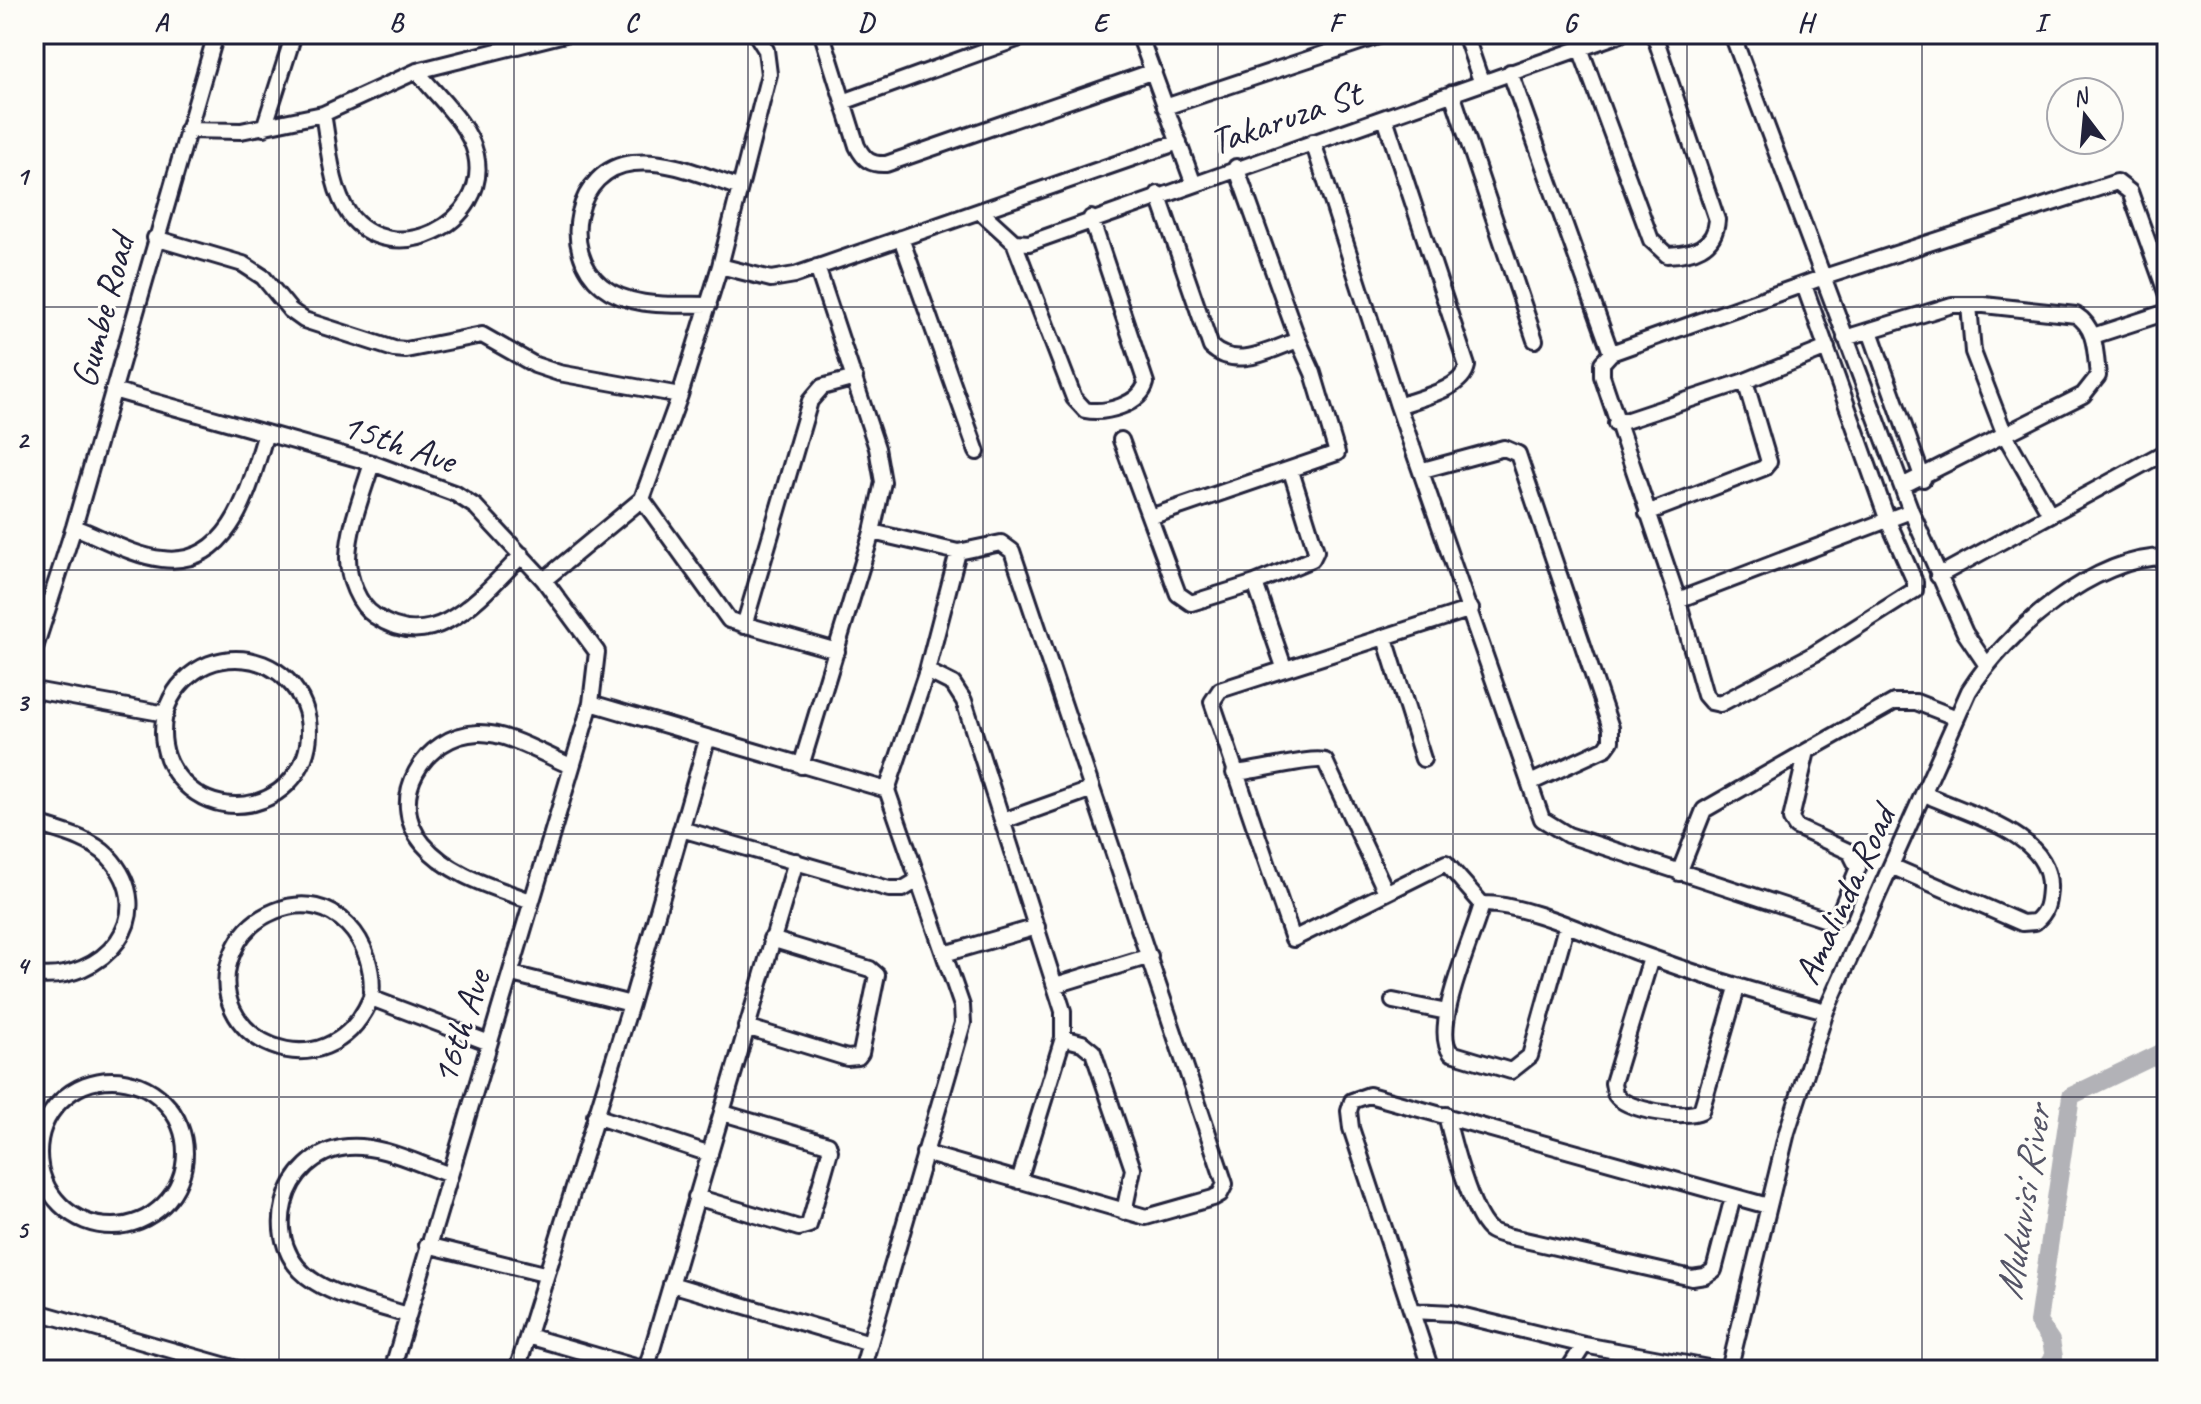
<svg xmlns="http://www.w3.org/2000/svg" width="2201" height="1404" font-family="Caveat,sans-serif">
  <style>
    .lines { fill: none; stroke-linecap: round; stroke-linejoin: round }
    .river { stroke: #b2b2b7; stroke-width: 18 }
    .minor-casing { stroke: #22223b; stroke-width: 20 }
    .minor { stroke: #fdfcf7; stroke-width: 14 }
    .grid { fill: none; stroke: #22223b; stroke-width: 2; stroke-opacity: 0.55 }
    .labels { text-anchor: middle; stroke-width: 6; stroke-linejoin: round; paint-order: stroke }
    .street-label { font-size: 38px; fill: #22223b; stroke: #fdfcf7 }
    .water-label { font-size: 40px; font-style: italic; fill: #545466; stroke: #fdfcf7 }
    .neatline { fill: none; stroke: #22223b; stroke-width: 3 }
    .grid-label { font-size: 26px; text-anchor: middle; font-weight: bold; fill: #22223b }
  </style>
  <rect width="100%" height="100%" fill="#fdfcf7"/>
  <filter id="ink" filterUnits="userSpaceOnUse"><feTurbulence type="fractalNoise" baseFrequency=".0125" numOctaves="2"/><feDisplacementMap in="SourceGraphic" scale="16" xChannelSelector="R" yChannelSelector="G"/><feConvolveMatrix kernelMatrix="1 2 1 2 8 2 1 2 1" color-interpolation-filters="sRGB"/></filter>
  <g filter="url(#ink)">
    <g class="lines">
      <path class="river" d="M 2045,1370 L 2054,1357 L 2051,1341 L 2038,1322 L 2071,1096 L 2167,1050"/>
      <g class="minor-casing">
        <path id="minor" d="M 822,34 L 857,146 C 864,160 871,165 886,164 L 1154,71
          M 1139,34 L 1193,182
          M 1465,34 L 1481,81
          M 1732,34 L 1911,511 L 1965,633 L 1986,664
          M 1580,48 L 1651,240 L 1667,255 C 1692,254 1715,248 1717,220 L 1654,34
          M 1510,72 L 1611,353
          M 1452,93 L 1535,340
          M 843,102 L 1031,34
          M 1165,107 L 1384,34
          M 323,114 C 329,144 330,188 349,214 C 391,271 491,224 476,155 C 469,123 436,96 417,71
          M 1385,118 L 1467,366 C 1462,390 1419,398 1398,406
          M 264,128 L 294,34
          M 187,130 L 241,131 L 323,114 L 417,71 L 565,34
          M 1313,142 L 1398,406 L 1542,819 L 1568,835 L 1830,921 L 1839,914 L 1858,868 L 1850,852 L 1796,827 L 1791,819 L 1807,751
          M 1158,194 L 1211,347 C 1237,370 1270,350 1298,340 L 1236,167
          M 980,211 L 1014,242 L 1029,243 L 1621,34
          M 155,238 L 243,264 L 263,277 L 290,310 L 304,320 L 394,349 L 406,350 L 482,335 L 535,365 L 559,373 L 680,395
          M 901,238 L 977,452
          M 1014,242 L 1074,398 L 1085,410 C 1105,414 1140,405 1146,383 L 1091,218
          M 720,266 L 771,279 L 795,275 L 1179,142
          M 1804,285 L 1888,521 L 1915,582 L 1915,590 L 1814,654 L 1720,704 L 1711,702 L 1705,695 L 1678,600 L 1602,376 L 1602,363 L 1611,353 L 1821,278 L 2117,182 L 2130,192 L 2167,295
          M 709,305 C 674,304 631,309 602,286 C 559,251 575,169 633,163 C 669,159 707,177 740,188
          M 1969,305 L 1973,352 L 2005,435 L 2050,514
          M 1870,331 L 1923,479
          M 2093,336 L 2167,312
          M 1845,338 L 1952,305 L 1984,305 L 2076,315 C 2097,328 2095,353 2098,376 L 2083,395 L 1902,486
          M 113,390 L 372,463 L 456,494 L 476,507 L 544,580 L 597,652 L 591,703 L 392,1370
          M 1616,424 L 1745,381 L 1827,348
          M 1121,440 L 1178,594 L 1191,603 L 1255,583 L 1312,559 L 1316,551 L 1291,471
          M 372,463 C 363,493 349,526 348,558 C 348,578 358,605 375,616 C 435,657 482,595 522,555
          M 1423,470 L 1504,448 L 1518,454 L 1611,728 L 1611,741 L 1606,748 L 1530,783
          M 642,499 L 729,620 L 837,651
          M 1647,513 L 1764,468 L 1769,462 L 1745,381
          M 1150,517 L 1337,453 L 1313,373 L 1298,340
          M 74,527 C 101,537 133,556 162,559 C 233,568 250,484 266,433
          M 872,532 L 958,552
          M 1938,576 L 2167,451
          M 544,580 L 642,499 L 680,395 L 720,266 L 769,74 L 766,50 L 756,34
          M 1255,583 L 1284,667
          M 1678,600 L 1911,511
          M 1471,609 L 1220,690 L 1212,702 L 1293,939 L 1446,863 L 1482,904
          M 744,626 L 810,401 L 822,387 L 855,378
          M 1385,638 L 1423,759
          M 34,651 L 74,527 L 216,34
          M163 732a73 73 0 1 1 146 0a73 73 0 1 1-146 0Z
          M 927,671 L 953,684 L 964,701 L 1063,1011 L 1063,1038 L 1019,1181
          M 34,690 L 166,714
          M 591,703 L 887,790
          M 801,766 L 872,532 L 883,482 L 877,448 L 817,267
          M 1234,773 C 1253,772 1315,756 1325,761 L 1386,892
          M 1003,821 L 1090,790
          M 34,823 C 58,831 89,837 108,856 C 163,915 103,984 34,975
          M 681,829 L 889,889 L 903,889 L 918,880
          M 1891,866 L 2022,923 L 2035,922 C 2047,912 2048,904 2049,889 C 2052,833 1967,815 1925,794
          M 1679,873 L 1704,810 L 1807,751 L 1894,702 L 1916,702 L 1957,718
          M 531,901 C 493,887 450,876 423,844 C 385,799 424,735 478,733 C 508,732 544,755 571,766
          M 1566,927 L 1530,1056 L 1511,1071 L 1451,1053 C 1430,1028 1474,936 1482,904 C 1526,903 1601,940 1644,955 C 1704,977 1764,995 1826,1011
          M 944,954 L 1037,927
          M 1651,958 L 1613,1083 C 1614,1087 1614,1092 1616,1095 C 1627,1111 1685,1119 1701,1111 L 1737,988
          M 512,974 L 631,1004
          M 1056,985 L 1150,956
          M 371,998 C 328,1100 196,1038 233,952 C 241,932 255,919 275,911 C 334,887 378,943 371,998 L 487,1042
          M 1393,1001 L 1447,1012
          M 746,1027 L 847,1058 L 858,1057 L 861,1053 L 877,975 L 870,969 L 771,939
          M 1063,1038 L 1082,1043 L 1093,1052 L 1133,1169 L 1124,1212
          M39 1153a73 73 0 1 1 146 0a73 73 0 1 1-146 0Z
          M 1446,1115 C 1452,1140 1471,1213 1489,1229 C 1494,1233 1500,1234 1507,1236 L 1692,1278 L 1705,1276 L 1714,1270 L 1733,1197
          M 595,1116 L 710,1154
          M 696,1197 L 799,1228 L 809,1225 L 830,1151 L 828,1144 L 723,1113
          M 427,1245 L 544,1274
          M 671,1284 L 870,1343
          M 34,1311 L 241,1370
          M 1413,1311 L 1452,1313 L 1584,1345 L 1719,1370
          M 407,1315 C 378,1305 342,1299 315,1282 C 256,1246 281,1153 348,1147 C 380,1144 418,1164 448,1174
          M 528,1336 L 646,1370 L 796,861
          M 517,1370 L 631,1004 L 707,740
          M 862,1370 L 963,1023 L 962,1006 L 887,790 L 927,671 L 958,552 L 1001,543 L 1012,551 L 1225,1184 L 1220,1194 L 1213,1198 L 1146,1217 L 924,1153
          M 1431,1370 L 1351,1128 L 1349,1111 L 1352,1101 L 1369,1095 L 1768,1206
          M 1568,1370 L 1584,1345
          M 1729,1370 L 1787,1132 L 1826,1011 L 1969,691 C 2006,632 2094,556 2167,557"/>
      </g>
      <use href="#minor" class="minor"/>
    </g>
  </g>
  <path class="grid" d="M 279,34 L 279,1370M 514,34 L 514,1370M 748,34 L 748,1370M 983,34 L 983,1370M 1218,34 L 1218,1370M 1453,34 L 1453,1370M 1687,34 L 1687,1370M 1922,34 L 1922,1370M 34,307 L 2167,307M 34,570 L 2167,570M 34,834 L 2167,834M 34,1097 L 2167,1097"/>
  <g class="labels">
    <g class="street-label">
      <text transform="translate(1285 117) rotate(-19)" y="13">Takaruza St</text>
      <text transform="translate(102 311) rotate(-75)" y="13">Gumbe Road</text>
      <text transform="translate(399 442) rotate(19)" y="13">15th Ave</text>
      <text transform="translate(1844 895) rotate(-65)" y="13">Amalinda Road</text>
      <text transform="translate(460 1027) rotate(-72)" y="13">16th Ave</text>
    </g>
    <g class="water-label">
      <text transform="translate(2022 1203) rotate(-81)" y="14">Mukuvisi River</text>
    </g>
  </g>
  <rect width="2201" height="1404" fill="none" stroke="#fdfcf7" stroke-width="88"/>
  <g transform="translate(2085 116) rotate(344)"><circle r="38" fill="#fdfcf7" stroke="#a5a5ac" stroke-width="2"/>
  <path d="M0-6L14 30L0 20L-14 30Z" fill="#22223b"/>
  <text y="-12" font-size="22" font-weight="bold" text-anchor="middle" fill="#22223b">N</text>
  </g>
  <rect x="44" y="44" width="2113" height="1316" class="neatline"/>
  <g class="grid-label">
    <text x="161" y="31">A</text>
    <text x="396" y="31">B</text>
    <text x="631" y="31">C</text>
    <text x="866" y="31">D</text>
    <text x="1100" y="31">E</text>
    <text x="1335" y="31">F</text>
    <text x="1570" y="31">G</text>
    <text x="1805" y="31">H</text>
    <text x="2040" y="31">I</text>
    <text x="22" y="185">1</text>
    <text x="22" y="448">2</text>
    <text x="22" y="711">3</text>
    <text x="22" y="974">4</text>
    <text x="22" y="1238">5</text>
  </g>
</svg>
